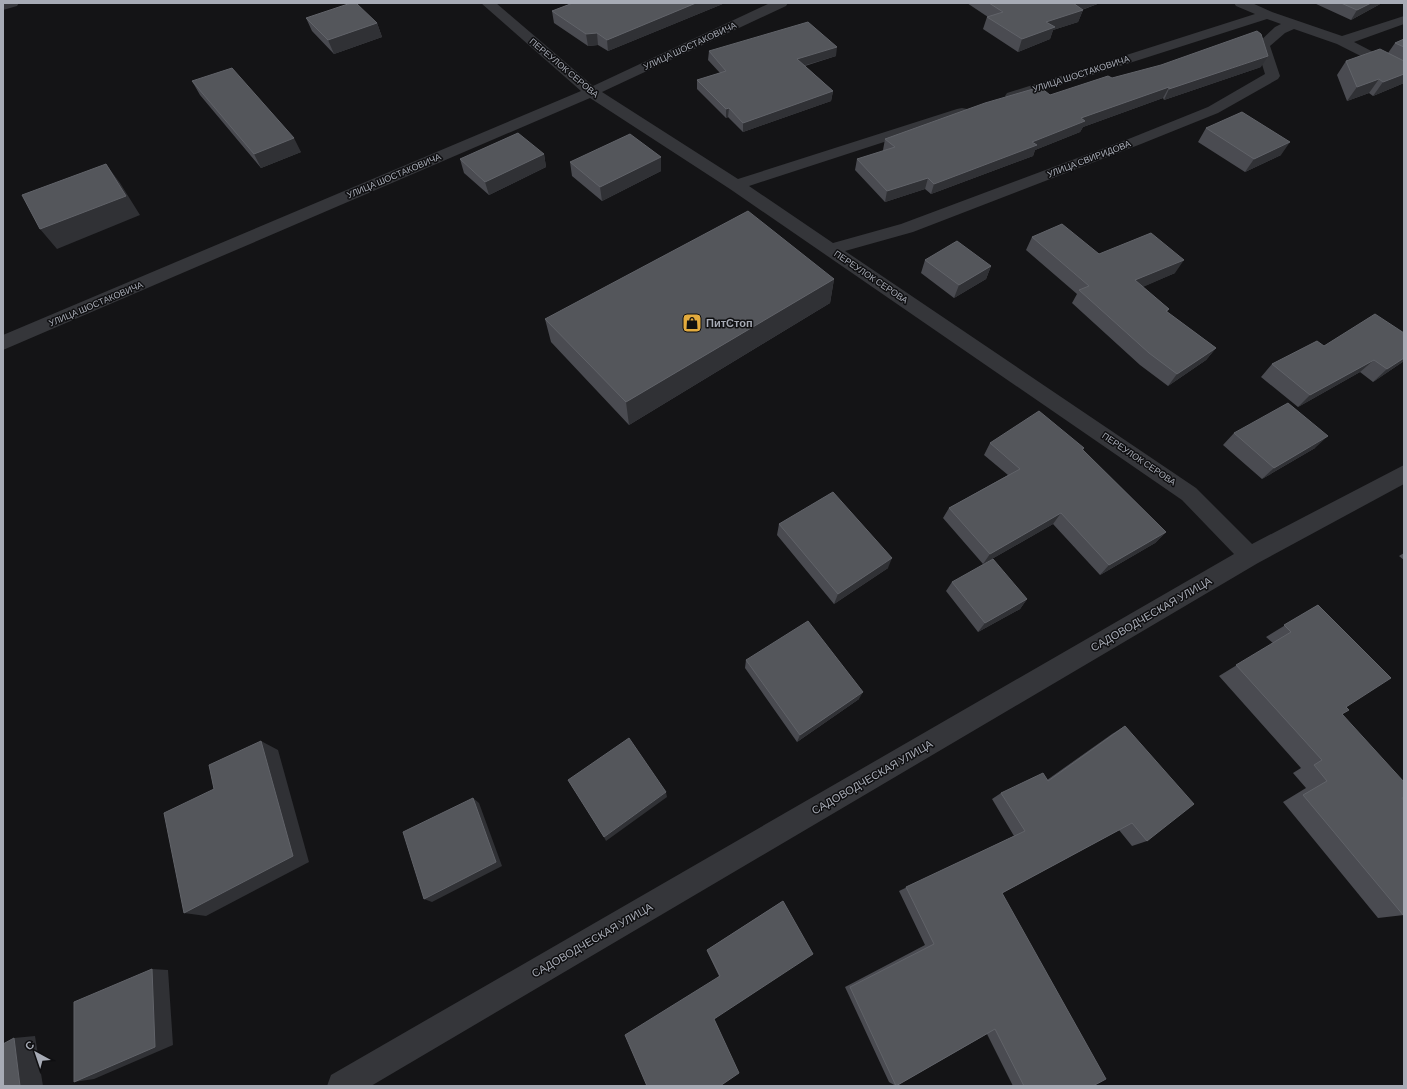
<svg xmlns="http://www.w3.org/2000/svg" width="1407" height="1089" font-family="Barlow,sans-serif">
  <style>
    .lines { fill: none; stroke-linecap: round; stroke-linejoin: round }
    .minor { fill: #35363a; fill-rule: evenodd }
    .wall { fill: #4a4b51 }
    .shaded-wall { fill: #303135 }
    .building { fill: #54565b; stroke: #616369 }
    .labels { text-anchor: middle; stroke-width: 3; stroke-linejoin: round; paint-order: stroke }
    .far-street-label { font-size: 9px; fill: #a7abb5; stroke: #0f0f11 }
    .poi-label { font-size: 11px; font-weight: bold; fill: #a7abb5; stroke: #0f0f11; text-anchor: start }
    .street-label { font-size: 11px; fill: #a7abb5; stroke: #0f0f11 }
  </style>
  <rect width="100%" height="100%" fill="#141416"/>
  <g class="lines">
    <path class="minor" d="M 3,3 L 19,3 L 17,6 L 3,10 Z
      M 481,3 L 496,3 L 593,86 L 770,3 L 788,3 L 786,6 L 602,92 L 738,179 L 957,109 L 962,108 L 967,109 L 969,112 L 967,115 L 749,186 L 833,243 L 901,224 L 1131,138 L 1208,107 L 1265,74 L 1256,45 L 1275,27 L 1281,24 L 1267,19 L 1017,99 L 1012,100 L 1007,99 L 1005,96 L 1007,93 L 1255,14 L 1236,6 L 1234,3 L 1252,3 L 1272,12 L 1342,36 L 1404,16 L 1404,24 L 1354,42 L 1404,68 L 1404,78 L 1337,44 L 1294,29 L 1285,33 L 1270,46 L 1280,76 L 1278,79 L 1218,113 L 1141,144 L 913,232 L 845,251 L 1196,488 L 1252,544 L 1404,465 L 1404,484 L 1258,563 L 371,1086 L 327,1086 L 331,1075 L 1234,554 L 1182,500 L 730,189 L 590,98 L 3,350 L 3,335 L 581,91 Z"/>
  </g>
  <path class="wall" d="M 573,3 L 725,3 L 608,51 L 598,45 L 588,46 L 554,23 L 552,11 Z
    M 967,3 L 1100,3 L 1082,10 L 1083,10 L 1078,22 L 1053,30 L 1050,39 L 1018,52 L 983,29 L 987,17 L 988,17 Z
    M 1314,3 L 1382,3 L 1351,20 Z
    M 306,18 L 377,23 L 382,37 L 334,54 L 312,31 Z
    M 1404,39 L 1404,83 L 1373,96 L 1369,93 L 1347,101 L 1337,75 L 1346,61 L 1388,53 L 1395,43 Z
    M 709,51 L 836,56 L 805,66 L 833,91 L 831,101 L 743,132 L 728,117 L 726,118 L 697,89 L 697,80 L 720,73 L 708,60 Z
    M 1261,67 L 1164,100 L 1163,98 L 1083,127 L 1080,132 L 1035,150 L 1033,156 L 931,194 L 925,189 L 885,202 L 855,170 L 857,159 L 884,151 L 883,150 L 885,139 L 1050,95 L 1112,78 Z
    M 192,81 L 301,152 L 261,168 L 200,95 Z
    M 1206,128 L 1281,155 L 1245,172 L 1198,142 Z
    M 544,154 L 546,167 L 489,195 L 464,173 L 460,159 Z
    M 570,162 L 661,171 L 602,201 L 572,176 Z
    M 1032,237 L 1175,273 L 1142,287 L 1169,309 L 1167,312 L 1216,348 L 1206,360 L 1168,386 L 1140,365 L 1072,303 L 1077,294 L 1026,250 Z
    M 925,260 L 991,266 L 986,279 L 954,298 L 921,273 Z
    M 834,279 L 830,303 L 629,425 L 551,342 L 545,319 Z
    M 1404,333 L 1404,361 L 1373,382 L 1360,372 L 1298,407 L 1261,377 L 1272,364 L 1324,346 Z
    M 1234,433 L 1315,448 L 1262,479 L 1223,445 Z
    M 990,443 L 1084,448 L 1083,450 L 1166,532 L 1155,543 L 1100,575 L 1053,524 L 983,564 L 943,518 L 949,508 L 1008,475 L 984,455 Z
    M 779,524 L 888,568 L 834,604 L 777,535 Z
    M 1404,553 L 1404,560 L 1399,556 Z
    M 952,582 L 1027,599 L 1020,609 L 978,632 L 946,591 Z
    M 1318,605 L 1346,707 L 1342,714 L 1402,798 L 1404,915 L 1378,918 L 1283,802 L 1306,788 L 1293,773 L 1301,768 L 1219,676 L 1273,643 L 1266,637 Z
    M 746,660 L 859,699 L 797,742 L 745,668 Z
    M 1125,726 L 1147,841 L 1132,846 L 1119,830 L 1002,893 L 1093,1086 L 1013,1086 L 987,1034 L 896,1086 L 889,1082 L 845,987 L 925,945 L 899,891 L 1014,836 L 992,799 L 1001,793 L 1047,780 L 1112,734 Z
    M 783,901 L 714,1019 L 647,1086 L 719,976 L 707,951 L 707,950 Z"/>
  <path class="shaded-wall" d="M 696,3 L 725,3 L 608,51 L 607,40 Z
    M 1073,3 L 1100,3 L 1073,13 L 1083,10 L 1078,22 L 1053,30 L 1050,39 L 1018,52 L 1022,39 Z
    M 1371,3 L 1382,3 L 1351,20 L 1357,10 Z
    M 377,23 L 382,37 L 334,54 L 328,40 Z
    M 597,33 L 598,45 L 588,46 L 586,34 Z
    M 837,47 L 836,56 L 796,68 L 797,59 Z
    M 1268,56 L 1261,67 L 1164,100 L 1169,89 Z
    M 1404,74 L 1404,83 L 1373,96 L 1383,82 Z
    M 1379,79 L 1369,93 L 1347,101 L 1357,87 Z
    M 1169,87 L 1163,98 L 1083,127 L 1080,132 L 1035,150 L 1033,156 L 931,194 L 934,184 L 1032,142 L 1081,118 Z
    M 833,91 L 831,101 L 743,132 L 743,123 Z
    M 729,108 L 728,117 L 726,118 L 726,109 Z
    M 294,138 L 301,152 L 261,168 L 254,154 Z
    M 1290,142 L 1281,155 L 1245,172 L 1254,159 Z
    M 544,154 L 546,167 L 489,195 L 485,182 Z
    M 661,157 L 661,171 L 602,201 L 600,187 Z
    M 106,164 L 120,183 L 140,215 L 57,249 L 40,229 Z
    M 928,178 L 925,189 L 885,202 L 887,191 Z
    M 1184,260 L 1175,273 L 1127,294 L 1135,280 Z
    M 991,266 L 986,279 L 954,298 L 959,285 Z
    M 834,279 L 830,303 L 629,425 L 626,402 Z
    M 1216,348 L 1206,360 L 1168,386 L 1177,374 Z
    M 1404,358 L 1404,361 L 1373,382 L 1387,369 Z
    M 1374,360 L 1360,372 L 1298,407 L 1310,395 Z
    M 1328,436 L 1315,448 L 1262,479 L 1274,468 Z
    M 1061,513 L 1053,524 L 983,564 L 990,554 Z
    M 1166,532 L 1155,543 L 1100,575 L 1109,565 Z
    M 892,558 L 888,568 L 834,604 L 838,594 Z
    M 1027,599 L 1020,609 L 978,632 L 985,623 Z
    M 863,692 L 859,699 L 797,742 L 800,735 Z
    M 261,741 L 278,750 L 309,862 L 206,916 L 184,913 Z
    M 666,792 L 667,797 L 606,841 L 604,837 Z
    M 473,798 L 479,803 L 502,866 L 432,902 L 424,899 Z
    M 152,969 L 168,970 L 173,1045 L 94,1079 L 74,1082 Z
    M 35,1036 L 43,1086 L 20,1086 L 14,1038 Z"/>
  <path class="building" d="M 351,3 L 356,3 L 377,23 L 328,40 L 306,18 Z
    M 573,3 L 696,3 L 607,40 L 597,33 L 586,34 L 552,11 Z
    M 989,3 L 1074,3 L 1073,3 L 1083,10 L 1046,22 L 1055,27 L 1022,39 L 987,17 L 1003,12 Z
    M 1341,3 L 1371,3 L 1357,10 Z
    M 808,22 L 837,47 L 797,59 L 833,91 L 743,123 L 729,108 L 726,109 L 697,80 L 726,71 L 709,51 Z
    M 1257,31 L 1261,34 L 1268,56 L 1169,89 L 1169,87 L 1081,118 L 1085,121 L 1032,142 L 1037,145 L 934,184 L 928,178 L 887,191 L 857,159 L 895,147 L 885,139 L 985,103 L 1040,87 L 1050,95 L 1108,76 L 1112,78 L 1161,65 Z
    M 1404,39 L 1404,47 L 1395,43 Z
    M 1380,49 L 1404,61 L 1404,74 L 1383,82 L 1379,79 L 1357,87 L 1346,61 Z
    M 232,68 L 294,138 L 254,154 L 192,81 Z
    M 1242,112 L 1290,142 L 1254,159 L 1206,128 Z
    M 518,133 L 544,154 L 485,182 L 460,159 Z
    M 630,134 L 661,157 L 600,187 L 570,162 Z
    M 106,164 L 126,196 L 40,229 L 22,195 Z
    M 748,211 L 834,279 L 626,402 L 545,319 Z
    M 1062,224 L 1099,254 L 1151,233 L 1184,260 L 1135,280 L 1169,309 L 1166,311 L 1216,348 L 1177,374 L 1149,353 L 1079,290 L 1089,286 L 1032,237 Z
    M 957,241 L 991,266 L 959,285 L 925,260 Z
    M 1375,314 L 1404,333 L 1404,358 L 1387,369 L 1374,360 L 1310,395 L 1272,364 L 1317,341 L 1324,346 Z
    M 1288,403 L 1328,436 L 1274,468 L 1234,433 Z
    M 1039,411 L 1084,448 L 1082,449 L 1166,532 L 1109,565 L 1061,513 L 990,554 L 949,508 L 1020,469 L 990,443 Z
    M 833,492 L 892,558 L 838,594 L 779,524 Z
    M 993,559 L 1027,599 L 985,623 L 952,582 Z
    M 1318,605 L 1391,678 L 1346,707 L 1349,710 L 1342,714 L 1404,782 L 1404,797 L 1402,798 L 1404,801 L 1404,916 L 1303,795 L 1327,781 L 1314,765 L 1322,760 L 1236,665 L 1291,632 L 1284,625 Z
    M 808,621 L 863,692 L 800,735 L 746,660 Z
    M 1125,726 L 1194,804 L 1147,841 L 1132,823 L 1002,893 L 1106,1079 L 1093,1086 L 1024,1086 L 995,1029 L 896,1086 L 850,987 L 934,944 L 906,887 L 1025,831 L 1001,793 L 1043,773 L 1048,781 Z
    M 629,738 L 666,792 L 604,837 L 568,780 Z
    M 261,741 L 293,856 L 184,913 L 164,813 L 214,789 L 209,765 Z
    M 473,798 L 496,862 L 424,899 L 403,832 Z
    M 783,901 L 813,954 L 714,1019 L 739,1073 L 720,1086 L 647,1086 L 625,1035 L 720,976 L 707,950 Z
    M 152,969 L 155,1047 L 74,1082 L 74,1002 Z
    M 14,1038 L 20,1086 L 3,1086 L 3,1044 Z"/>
  <defs>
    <g id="shop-square" transform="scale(1)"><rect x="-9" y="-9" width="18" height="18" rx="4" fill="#e3ab3e" stroke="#0f0f11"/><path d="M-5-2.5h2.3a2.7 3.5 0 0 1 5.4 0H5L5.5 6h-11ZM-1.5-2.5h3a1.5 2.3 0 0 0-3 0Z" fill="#111"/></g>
  </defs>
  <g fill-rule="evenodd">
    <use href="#shop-square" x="692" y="323"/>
  </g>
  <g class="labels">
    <g class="far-street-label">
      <text transform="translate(690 46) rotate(-25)" y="3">УЛИЦА ШОСТАКОВИЧА</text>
      <text transform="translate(564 68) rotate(40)" y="3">ПЕРЕУЛОК СЕРОВА</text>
      <text transform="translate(1081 74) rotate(-18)" y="3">УЛИЦА ШОСТАКОВИЧА</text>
      <text transform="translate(1089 159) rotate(-21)" y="3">УЛИЦА СВИРИДОВА</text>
      <text transform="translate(394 176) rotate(-23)" y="3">УЛИЦА ШОСТАКОВИЧА</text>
      <text transform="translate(871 277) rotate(34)" y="3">ПЕРЕУЛОК СЕРОВА</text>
      <text transform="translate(96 304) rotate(-23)" y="3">УЛИЦА ШОСТАКОВИЧА</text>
      <text transform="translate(1139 459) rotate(34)" y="3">ПЕРЕУЛОК СЕРОВА</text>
    </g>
    <g class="poi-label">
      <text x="706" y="327">ПитСтоп</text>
    </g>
    <g class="street-label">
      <text transform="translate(1151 614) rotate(-30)" y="4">САДОВОДЧЕСКАЯ УЛИЦА</text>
      <text transform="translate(872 777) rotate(-30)" y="4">САДОВОДЧЕСКАЯ УЛИЦА</text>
      <text transform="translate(592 940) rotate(-30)" y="4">САДОВОДЧЕСКАЯ УЛИЦА</text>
    </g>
  </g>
  <rect width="1407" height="1089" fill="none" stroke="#a7abb5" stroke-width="8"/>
  <g transform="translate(36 1053) rotate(320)" stroke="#0f0f11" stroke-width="3" paint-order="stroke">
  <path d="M0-3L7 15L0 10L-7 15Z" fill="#a7abb5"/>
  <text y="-6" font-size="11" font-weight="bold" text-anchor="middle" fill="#a7abb5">С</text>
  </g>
</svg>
